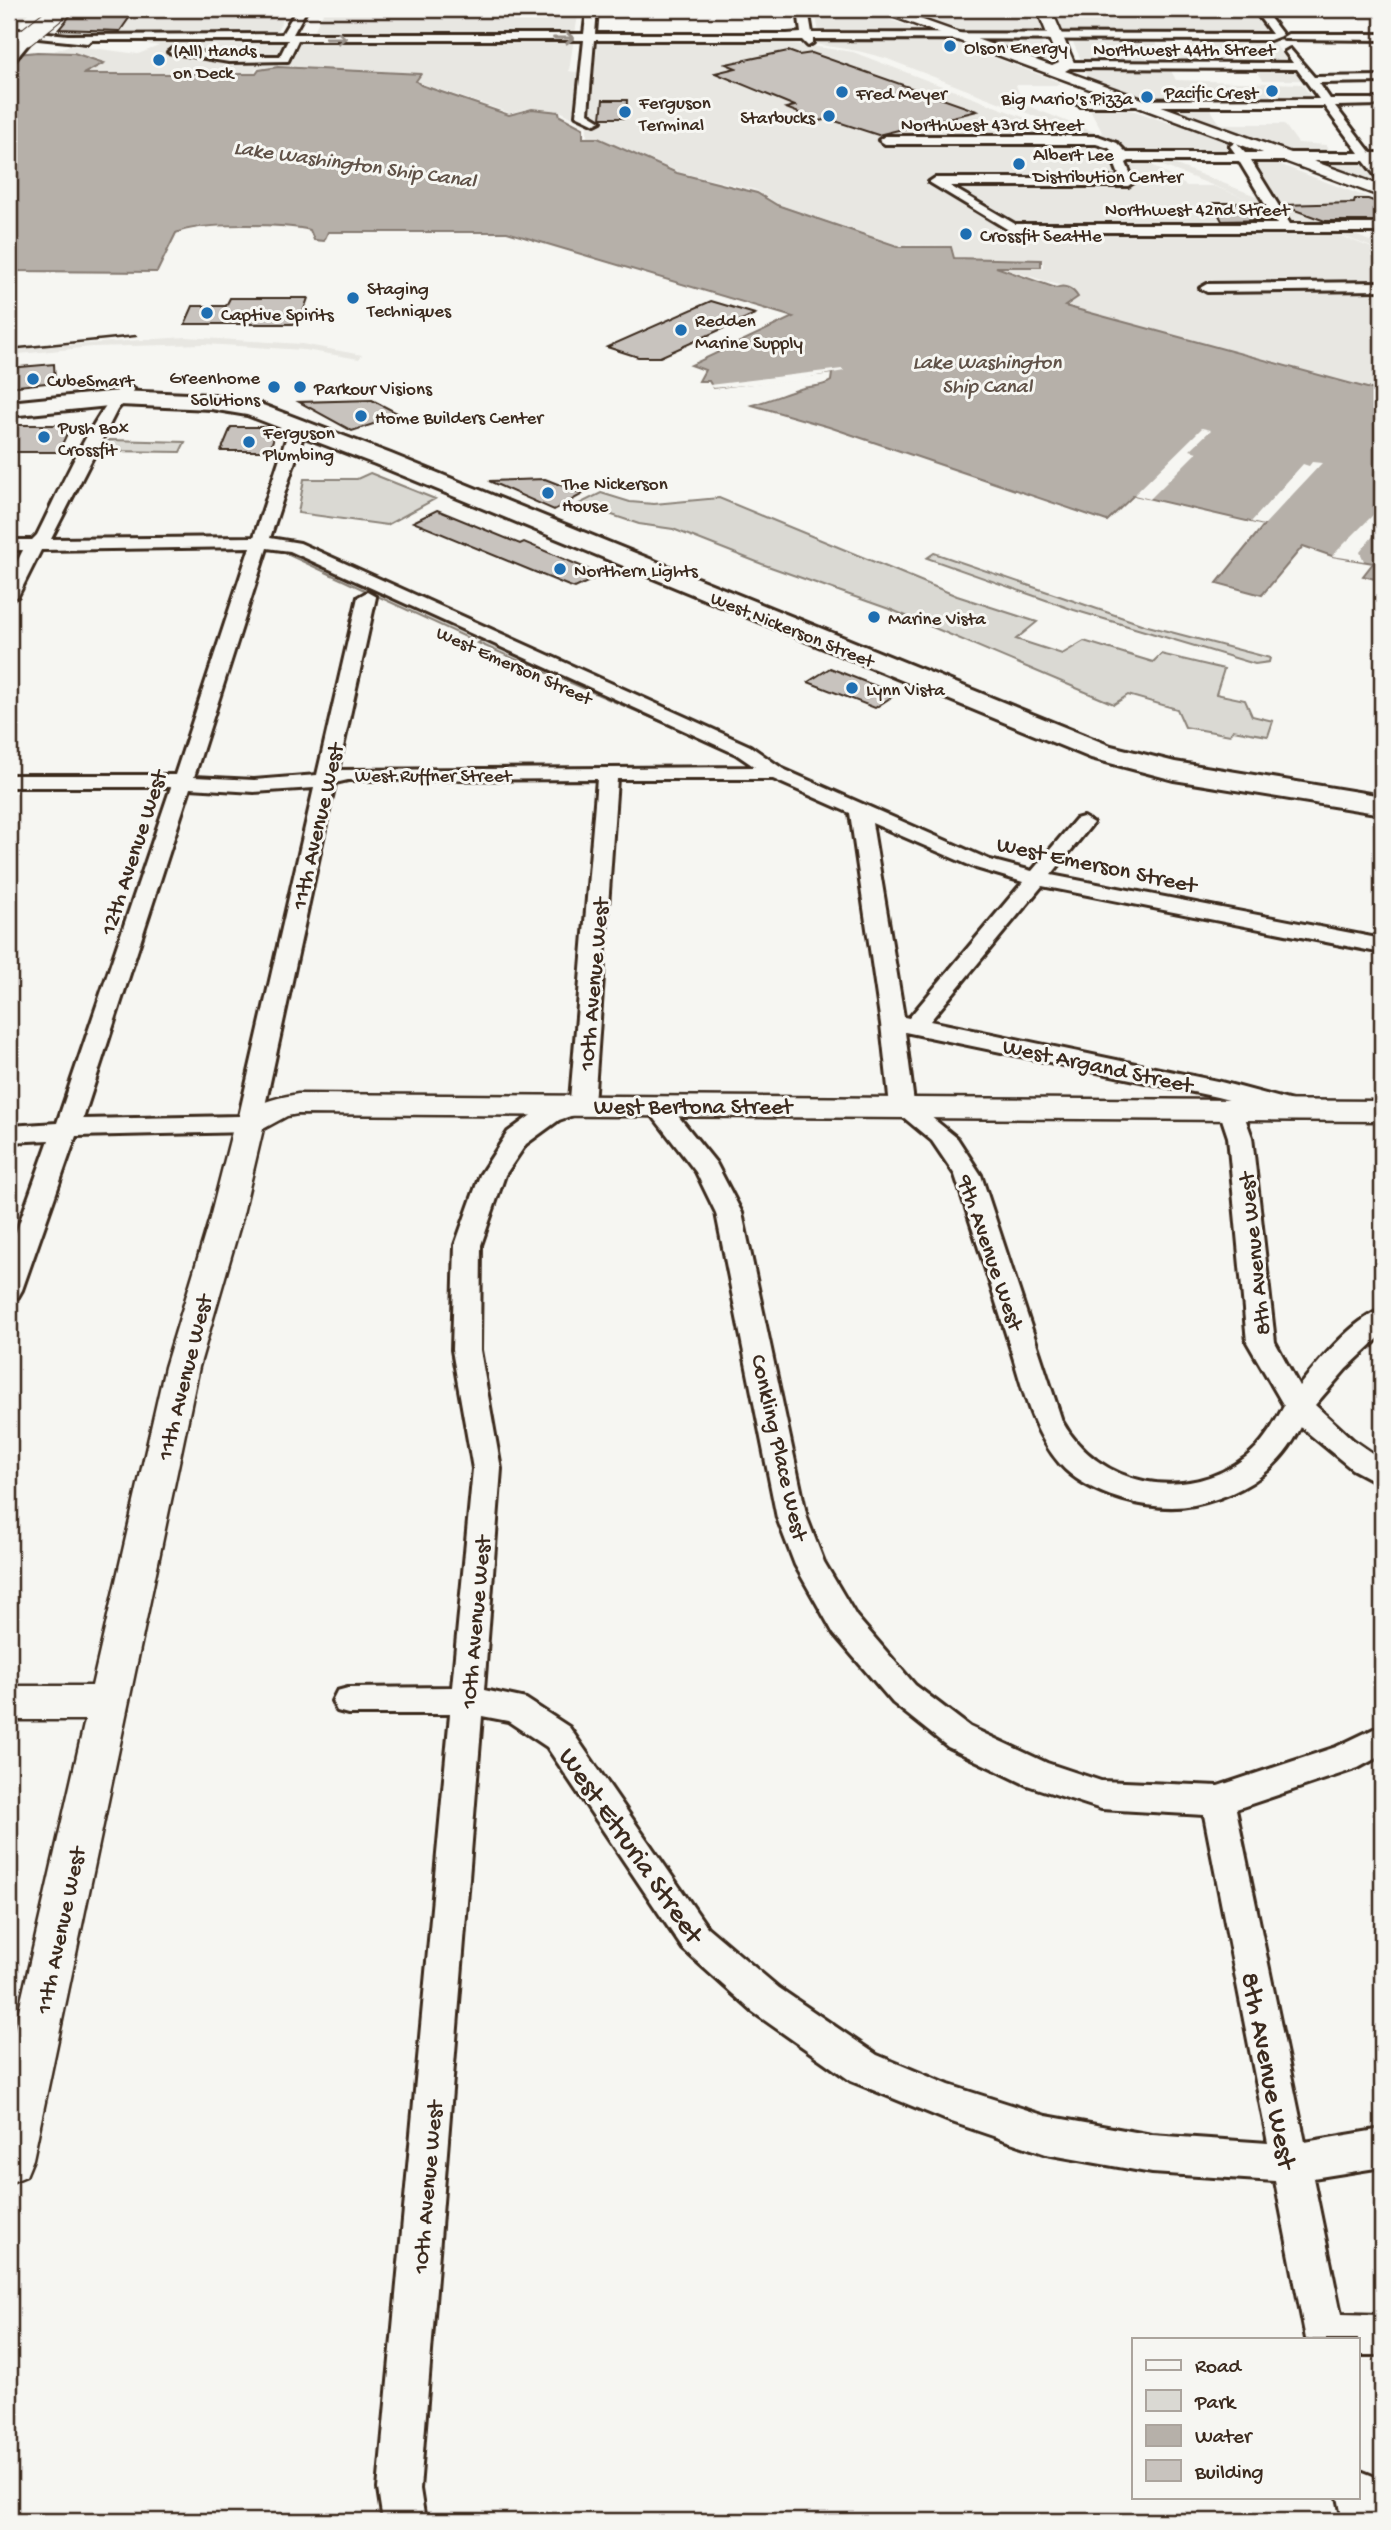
<svg xmlns="http://www.w3.org/2000/svg" width="1391" height="2530" font-family="'Gochi Hand',sans-serif">
  <style>
    .built { fill: #e8e7e2; fill-rule: evenodd }
    .green { fill: #dad9d3; stroke: #8a8278; stroke-width: 2 }
    .water { fill: #b6b0a9; stroke: #857a71; stroke-width: 2 }
    .pier { fill: #f6f6f2 }
    .building { fill: #c8c3be; stroke: #3b2a1e; stroke-width: 2 }
    .lines { fill: none; stroke-linecap: round; stroke-linejoin: round }
    .minor-casing { stroke: #3b2a1e; stroke-width: 6 }
    .tertiary-casing { stroke: #3b2a1e; stroke-width: 5 }
    .secondary-casing { stroke: #3b2a1e; stroke-width: 5 }
    .primary-casing { stroke: #3b2a1e; stroke-width: 6 }
    .minor { fill: #f6f6f2; fill-rule: evenodd }
    .tertiary { fill: #f6f6f2; fill-rule: evenodd }
    .secondary { fill: #f6f6f2; fill-rule: evenodd }
    .primary { fill: #f6f6f2; fill-rule: evenodd }
    .rail { stroke: #3b2a1e; stroke-width: 2.5 }
    .primary-bridge-casing { stroke: #3b2a1e; stroke-width: 19; stroke-linecap: butt }
    .primary-bridge { stroke: #f6f6f2; stroke-width: 17 }
    .oneway { stroke: #989088 }
    .poi-dot { fill: #1f6fb2; stroke: #f6f6f2; stroke-width: 2.5 }
    .labels { text-anchor: middle; stroke-width: 6; stroke-linejoin: round; paint-order: stroke }
    .far-poi-label { font-size: 19px; fill: #3b2a1e; stroke: #f6f6f2; text-anchor: start }
    .far-street-label { font-size: 19px; fill: #3b2a1e; stroke: #f6f6f2 }
    .far-water-label { font-size: 21px; font-style: italic; fill: #605248; stroke: #f6f6f2 }
    .street-label { font-size: 23px; fill: #3b2a1e; stroke: #f6f6f2 }
    .near-street-label { font-size: 28px; fill: #3b2a1e; stroke: #f6f6f2 }
  </style>
  <rect width="100%" height="100%" fill="#f6f6f2"/>
  <filter id="ink" filterUnits="userSpaceOnUse"><feTurbulence type="fractalNoise" baseFrequency=".0143" numOctaves="2"/><feDisplacementMap in="SourceGraphic" scale="14" xChannelSelector="R" yChannelSelector="G"/><feConvolveMatrix kernelMatrix="1 2 1 2 8 2 1 2 1" color-interpolation-filters="sRGB"/></filter>
  <g filter="url(#ink)">
    <path class="built" d="M 9,9 L 31,9 L 16,28 L 56,31 L 73,10 L 288,10 L 275,34 L 312,35 L 325,9 L 579,9 L 575,34 L 793,37 L 826,40 L 945,39 L 1059,82 L 1061,85 L 1016,85 L 1021,98 L 1010,99 L 1104,136 L 1089,107 L 1092,105 L 1115,104 L 1175,125 L 1215,124 L 1088,78 L 1085,70 L 1089,68 L 1170,69 L 1176,80 L 1302,84 L 1312,98 L 1204,99 L 1220,124 L 1284,124 L 1298,143 L 1326,145 L 1332,153 L 1252,154 L 1382,203 L 1382,222 L 1320,221 L 1382,246 L 1382,251 L 1267,207 L 1382,252 L 1382,394 L 1064,305 L 1062,286 L 999,267 L 1043,268 L 1043,260 L 955,257 L 952,246 L 898,245 L 778,204 L 756,190 L 679,172 L 600,138 L 587,137 L 587,125 L 560,111 L 530,108 L 510,113 L 417,82 L 422,73 L 278,66 L 256,69 L 254,74 L 85,74 L 105,63 L 95,57 L 54,51 L 70,45 L 138,54 L 159,46 L 142,43 L 147,40 L 12,33 L 9,37 ZM 574,38 L 790,40 L 858,51 L 885,58 L 1253,201 L 1213,186 L 1187,186 L 1147,162 L 1109,162 L 1105,156 L 1097,156 L 1091,143 L 853,52 L 767,40 L 598,41 L 594,75 L 569,71 ZM 1231,153 L 1256,196 L 1148,154 Z
      M 923,9 L 1250,9 L 1301,80 L 1263,80 L 1255,68 L 1273,68 L 1261,52 L 1249,52 L 1254,63 L 1234,63 L 1226,51 L 1195,51 L 1201,63 L 1183,63 L 1176,51 L 1193,51 L 1187,40 L 1154,40 L 1160,51 L 1145,51 L 1148,62 L 1082,62 L 1069,34 L 969,34 L 903,10 Z
      M 815,10 L 865,10 L 923,32 L 819,33 Z
      M 980,38 L 1040,38 L 1049,63 L 1006,48 Z
      M 1321,162 L 1382,162 L 1382,184 Z
      M 186,337 L 302,344 L 362,355 L 359,359 L 305,350 L 204,344 L 92,347 L 9,355 L 9,349 Z"/>
    <path class="green" d="M 109,440 L 185,442 L 180,452 L 104,451 Z
      M 370,473 L 435,499 L 387,525 L 298,513 L 304,479 L 357,479 Z
      M 601,493 L 630,502 L 654,504 L 719,498 L 957,596 L 1037,622 L 1016,639 L 1062,654 L 1084,641 L 1153,662 L 1161,654 L 1224,669 L 1216,694 L 1245,700 L 1252,716 L 1273,721 L 1268,736 L 1233,730 L 1230,735 L 1185,727 L 1177,709 L 1128,695 L 1114,704 L 892,610 L 762,564 L 673,529 L 639,524 L 579,504 Z
      M 278,550 L 340,571 L 482,635 L 472,640 Z
      M 934,553 L 1144,625 L 1270,658 L 1269,662 L 1255,664 L 1074,610 L 927,558 Z
      M 486,638 L 725,746 L 738,755 L 478,643 Z"/>
    <path class="water" d="M 37,52 L 74,53 L 104,63 L 83,74 L 256,74 L 259,70 L 278,67 L 421,74 L 416,81 L 421,85 L 509,115 L 532,109 L 559,112 L 560,116 L 583,128 L 583,138 L 598,138 L 677,173 L 757,193 L 777,205 L 900,247 L 951,247 L 954,258 L 1041,260 L 1041,267 L 996,267 L 1056,288 C 1065,284 1073,289 1078,297 L 1065,306 L 1382,392 L 1382,581 L 1363,576 L 1373,563 L 1332,556 L 1303,546 L 1262,595 L 1217,583 L 1264,525 L 1134,495 L 1107,521 L 829,427 L 752,405 C 768,401 784,394 800,389 C 811,385 821,388 831,381 L 832,373 L 713,388 L 709,381 L 699,381 L 705,370 L 691,365 L 793,317 L 507,232 L 328,232 L 324,241 L 314,240 L 310,230 C 286,224 196,222 176,233 L 157,272 L 9,271 L 9,55 Z"/>
    <path class="pier" d="M 842,369 L 844,371 L 789,381 L 713,388 L 709,385 Z
      M 1202,428 L 1211,430 L 1190,450 L 1197,452 L 1150,499 L 1134,495 Z
      M 1312,462 L 1322,463 L 1264,525 L 1251,522 L 1303,464 L 1309,466 Z
      M 1382,506 L 1382,525 L 1360,552 L 1364,561 L 1332,556 Z"/>
    <path class="building" d="M 74,11 L 134,11 L 120,31 L 59,29 Z
      M 788,51 L 799,55 L 812,53 L 977,111 L 878,135 L 829,119 L 819,121 L 786,108 L 795,106 L 715,73 L 736,68 L 726,64 Z
      M 603,100 L 627,100 L 626,118 L 601,118 Z
      M 1355,199 L 1368,199 L 1382,204 L 1382,221 L 1325,221 L 1281,205 L 1354,203 Z
      M 1213,203 L 1261,203 L 1272,220 L 1222,221 Z
      M 230,298 L 308,298 L 299,324 L 185,324 L 193,306 L 226,306 Z
      M 711,301 L 755,314 L 660,357 L 638,357 L 607,347 Z
      M 54,364 L 55,382 L 9,387 L 9,368 Z
      M 372,400 L 401,415 L 352,431 L 299,402 Z
      M 9,425 L 71,425 L 59,451 L 56,452 L 9,452 Z
      M 231,427 L 271,427 L 277,429 L 269,451 L 221,451 Z
      M 545,479 L 583,494 L 554,510 L 489,481 Z
      M 437,510 L 520,544 L 524,542 L 602,575 L 575,588 L 569,586 L 413,522 Z
      M 830,668 L 896,694 L 875,708 L 808,682 Z"/>
    <g class="lines">
      <g class="minor-casing">
        <path id="minor" d="M 297,9 L 307,9 L 293,34 L 584,34 L 587,9 L 597,9 L 595,34 L 787,34 L 801,33 L 798,9 L 808,9 L 812,33 L 1272,34 L 1254,10 L 1263,9 L 1283,35 L 1270,40 L 813,39 L 813,43 L 808,46 L 802,40 L 594,40 L 588,113 L 601,121 L 595,124 L 576,115 L 584,40 L 298,40 L 288,61 L 229,62 L 168,52 L 173,49 L 229,56 L 280,56 L 288,40 L 92,40 L 87,43 L 9,35 L 9,29 L 68,35 L 282,34 Z
          M 1288,34 L 1382,34 L 1382,40 L 1284,39 L 1283,37 Z
          M 1290,49 L 1314,77 L 1382,76 L 1382,82 L 1319,83 L 1330,99 L 1382,99 L 1382,105 L 1335,106 L 1371,153 L 1382,153 L 1382,161 L 1377,161 L 1382,168 L 1382,180 L 1378,179 L 1364,161 L 1251,161 L 1290,224 L 1382,224 L 1382,232 L 1012,232 L 929,182 L 935,178 L 1120,178 L 1114,162 L 1118,158 L 1109,148 L 1096,144 L 885,144 L 879,140 L 885,136 L 1098,136 L 1117,143 L 1127,153 L 1235,153 L 1230,146 L 1236,142 L 1246,153 L 1359,153 L 1324,106 L 1081,106 L 1075,103 L 1081,100 L 1319,99 L 1297,69 L 1067,68 L 1062,65 L 1067,62 L 1293,63 L 1285,52 ZM 1129,161 L 1239,161 L 1277,224 L 1015,224 L 950,186 L 1128,186 L 1134,182 L 1126,163 Z
          M 1382,282 L 1382,290 L 1207,292 L 1200,288 L 1207,284 Z
          M 127,385 L 134,389 L 117,410 L 51,539 L 254,537 L 290,427 L 293,424 L 303,424 L 306,427 L 270,538 L 300,543 L 750,746 L 783,769 L 990,860 L 1032,871 L 1076,819 L 1083,817 L 1093,823 L 1051,875 L 1382,939 L 1382,953 L 1042,886 L 930,1021 L 1217,1081 L 1303,1104 L 1306,1109 L 1303,1114 L 1294,1117 L 1217,1097 L 905,1032 L 914,1103 L 957,1138 L 981,1175 L 1062,1421 C 1098,1487 1187,1504 1246,1457 C 1264,1443 1273,1426 1284,1406 L 1247,1342 L 1228,1137 L 1219,1110 L 1222,1104 L 1240,1104 L 1252,1137 L 1275,1342 L 1299,1386 C 1318,1363 1354,1318 1382,1310 L 1382,1335 L 1346,1369 L 1315,1405 L 1353,1440 L 1382,1460 L 1382,1485 L 1352,1469 L 1301,1427 C 1279,1471 1242,1495 1194,1505 C 1153,1513 1088,1496 1060,1464 C 1030,1430 1021,1380 1007,1337 C 990,1283 973,1229 955,1175 L 932,1141 L 890,1106 L 881,1024 L 850,813 L 773,779 L 617,779 L 594,1104 L 591,1109 L 559,1120 L 526,1144 L 505,1175 L 481,1245 L 480,1350 L 501,1469 L 484,1690 L 526,1699 L 569,1727 L 707,1927 L 779,1988 L 877,2055 L 949,2085 L 1046,2116 L 1152,2135 L 1268,2143 L 1204,1815 L 1101,1809 L 1027,1785 L 948,1747 L 893,1703 L 834,1634 L 795,1565 L 777,1518 L 716,1213 L 696,1172 L 645,1106 L 648,1101 L 666,1101 L 716,1163 L 742,1213 L 807,1518 L 824,1562 L 856,1616 L 915,1685 L 970,1727 L 1047,1763 L 1101,1781 L 1218,1786 L 1336,1747 L 1382,1725 L 1382,1755 L 1358,1768 L 1236,1809 L 1305,2142 L 1382,2129 L 1382,2167 L 1313,2178 L 1341,2314 L 1382,2315 L 1382,2355 L 1358,2355 L 1358,2339 L 1306,2339 L 1275,2181 L 1152,2173 L 1046,2154 L 949,2121 L 851,2081 L 753,2012 L 683,1949 L 547,1747 L 508,1721 L 482,1716 L 420,2489 L 425,2521 L 383,2521 L 378,2489 L 450,1714 L 348,1714 L 337,1711 L 332,1701 L 337,1691 L 348,1688 L 452,1687 L 473,1469 L 452,1350 L 455,1245 L 480,1175 L 508,1132 L 541,1108 L 570,1100 L 597,779 L 348,780 L 335,783 L 261,1124 L 258,1130 L 249,1132 L 76,1136 L 22,1290 L 18,1297 L 9,1299 L 9,1252 L 49,1140 L 9,1142 L 9,1126 L 57,1123 L 171,787 L 9,787 L 9,775 L 175,775 L 250,547 L 41,550 L 18,596 L 9,601 L 9,578 L 23,550 L 9,550 L 9,540 L 32,540 L 37,535 C 51,508 103,391 127,385 ZM 267,548 L 290,551 L 736,754 L 755,767 L 338,770 L 376,597 L 367,592 L 358,597 L 317,775 L 254,780 L 194,777 ZM 190,788 L 254,792 L 314,788 L 239,1116 L 83,1119 ZM 872,823 L 976,868 L 1023,882 L 909,1018 L 904,1017 Z
          M 1358,2470 L 1373,2476 L 1379,2491 L 1382,2521 L 1343,2521 L 1338,2497 L 1358,2497 Z"/>
      </g>
      <g class="tertiary-casing">
        <path id="tertiary" d="M 298,1094 L 1382,1101 L 1382,1121 L 298,1114 L 287,1116 L 263,1129 L 242,1218 L 199,1367 L 33,2159 L 26,2176 L 9,2183 L 9,2054 L 85,1720 L 9,1720 L 9,1686 L 92,1686 L 165,1367 L 210,1218 L 234,1124 C 246,1104 276,1098 298,1094 Z"/>
      </g>
      <g class="secondary-casing">
        <path id="secondary" d="M 873,9 L 892,9 L 1052,66 L 1059,63 L 1037,9 L 1051,9 L 1075,65 L 1065,71 L 1382,186 L 1382,197 Z"/>
      </g>
      <g class="primary-casing">
        <path id="primary" d="M 26,32 L 34,37 L 15,60 L 9,62 L 9,48 L 21,34 Z
          M 119,391 L 211,395 L 260,404 L 391,454 L 1111,746 L 1175,762 L 1382,796 L 1382,814 L 1174,780 L 1091,758 L 375,464 L 247,415 L 211,409 L 119,405 L 9,416 L 9,402 Z"/>
      </g>
      <use href="#minor" class="minor"/>
      <use href="#tertiary" class="tertiary"/>
      <use href="#secondary" class="secondary"/>
      <use href="#primary" class="primary"/>
      <path class="rail" d="M 9,349 L 136,336"/>
      <g class="primary-bridge-casing">
        <path id="primary-bridge" d="M 26,37 L 60,10"/>
      </g>
      <use href="#primary-bridge" class="primary-bridge"/>
    </g>
    <defs><path id="oneway-shaft" d="M-6 0H5M1.5-3L5.5 0L1.5 3" fill="none" stroke-width="1.6" stroke-linecap="round" stroke-linejoin="round" transform="scale(1.75)"/></defs>
    <g class="oneway">
      <use href="#oneway-shaft" transform="translate(336 38)"/>
      <use href="#oneway-shaft" transform="translate(564 38)"/>
    </g>
  </g>
  <g class="poi-dot">
    <circle cx="950" cy="46" r="7"/>
    <circle cx="159" cy="60" r="7"/>
    <circle cx="1272" cy="91" r="7"/>
    <circle cx="842" cy="92" r="7"/>
    <circle cx="1147" cy="97" r="7"/>
    <circle cx="625" cy="112" r="7"/>
    <circle cx="829" cy="116" r="7"/>
    <circle cx="1019" cy="164" r="7"/>
    <circle cx="966" cy="234" r="7"/>
    <circle cx="353" cy="298" r="7"/>
    <circle cx="207" cy="313" r="7"/>
    <circle cx="681" cy="330" r="7"/>
    <circle cx="33" cy="379" r="7"/>
    <circle cx="274" cy="387" r="7"/>
    <circle cx="300" cy="387" r="7"/>
    <circle cx="361" cy="416" r="7"/>
    <circle cx="44" cy="437" r="7"/>
    <circle cx="249" cy="442" r="7"/>
    <circle cx="548" cy="493" r="7"/>
    <circle cx="560" cy="569" r="7"/>
    <circle cx="874" cy="617" r="7"/>
    <circle cx="852" cy="688" r="7"/>
  </g>
  <g class="labels">
    <g class="far-poi-label">
      <text x="964" y="53">Olson Energy</text>
      <text x="173" y="56">(All) Hands<tspan x="173" dy="22">on Deck</tspan></text>
      <text x="1258" y="98" text-anchor="end">Pacific Crest</text>
      <text x="856" y="99">Fred Meyer</text>
      <text x="1133" y="104" text-anchor="end">Big Mario's Pizza</text>
      <text x="639" y="108">Ferguson<tspan x="639" dy="22">Terminal</tspan></text>
      <text x="815" y="123" text-anchor="end">Starbucks</text>
      <text x="1033" y="160">Albert Lee<tspan x="1033" dy="22">Distribution Center</tspan></text>
      <text x="980" y="241">Crossfit Seattle</text>
      <text x="367" y="294">Staging<tspan x="367" dy="22">Techniques</tspan></text>
      <text x="221" y="320">Captive Spirits</text>
      <text x="695" y="326">Redden<tspan x="695" dy="22">Marine Supply</tspan></text>
      <text x="260" y="383" text-anchor="end">Greenhome<tspan x="260" dy="22">Solutions</tspan></text>
      <text x="47" y="386">CubeSmart</text>
      <text x="314" y="394">Parkour Visions</text>
      <text x="375" y="423">Home Builders Center</text>
      <text x="58" y="433">Push Box<tspan x="58" dy="22">Crossfit</tspan></text>
      <text x="263" y="438">Ferguson<tspan x="263" dy="22">Plumbing</tspan></text>
      <text x="562" y="489">The Nickerson<tspan x="562" dy="22">House</tspan></text>
      <text x="574" y="576">Northern Lights</text>
      <text x="888" y="624">Marine Vista</text>
      <text x="866" y="695">Lynn Vista</text>
    </g>
    <g class="far-street-label">
      <text x="1184" y="55">Northwest 44th Street</text>
      <text x="992" y="130">Northwest 43rd Street</text>
      <text x="1197" y="215">Northwest 42nd Street</text>
      <text transform="translate(793 628) rotate(22)" y="7">West Nickerson Street</text>
      <text transform="translate(515 664) rotate(24)" y="7">West Emerson Street</text>
      <text x="433" y="781">West Ruffner Street</text>
    </g>
    <g class="far-water-label">
      <text transform="translate(355 163) rotate(8)" y="7">Lake Washington Ship Canal</text>
      <text x="987" y="368">Lake Washington<tspan x="987" dy="24">Ship Canal</tspan></text>
    </g>
    <g class="street-label">
      <text transform="translate(316 826) rotate(-77)" y="8">11th Avenue West</text>
      <text transform="translate(132 852) rotate(-72)" y="8">12th Avenue West</text>
      <text transform="translate(1097 863) rotate(12)" y="8">West Emerson Street</text>
      <text transform="translate(592 984) rotate(-85)" y="8">10th Avenue West</text>
      <text transform="translate(1098 1064) rotate(12)" y="8">West Argand Street</text>
      <text x="693" y="1113">West Bertona Street</text>
      <text transform="translate(992 1252) rotate(71)" y="8">9th Avenue West</text>
      <text transform="translate(1253 1254) rotate(-96)" y="8">8th Avenue West</text>
      <text transform="translate(183 1377) rotate(-76)" y="8">11th Avenue West</text>
      <text transform="translate(781 1447) rotate(77)" y="8">Conkling Place West</text>
      <text transform="translate(474 1622) rotate(-85)" y="8">10th Avenue West</text>
      <text transform="translate(59 1930) rotate(-78)" y="8">11th Avenue West</text>
      <text transform="translate(426 2187) rotate(-85)" y="8">10th Avenue West</text>
    </g>
    <g class="near-street-label">
      <text transform="translate(633 1844) rotate(55)" y="10">West Etruria Street</text>
      <text transform="translate(1271 2070) rotate(79)" y="10">8th Avenue West</text>
    </g>
  </g>
  <rect width="1391" height="2530" fill="none" stroke="#f6f6f2" stroke-width="35"/>
  <rect x="18" y="18" width="1356" height="2495" fill="none" stroke="#3b2a1e" stroke-width="2.5" filter="url(#ink)"/>
  <rect x="1132" y="2338" width="228" height="161" fill="#f6f6f2" stroke="#aba49d" stroke-width="2"/>
  <rect x="1146" y="2360" width="35" height="10" fill="#f6f6f2" stroke="#aba49d" stroke-width="2"/>
  <text x="1195" y="2372" font-size="21" fill="#3b2a1e">Road</text>
  <rect x="1146" y="2390" width="35" height="21" fill="#dad9d3" stroke="#aba49d" stroke-width="2"/>
  <text x="1195" y="2408" font-size="21" fill="#3b2a1e">Park</text>
  <rect x="1146" y="2425" width="35" height="21" fill="#b6b0a9" stroke="#aba49d" stroke-width="2"/>
  <text x="1195" y="2442" font-size="21" fill="#3b2a1e">Water</text>
  <rect x="1146" y="2460" width="35" height="21" fill="#c8c3be" stroke="#aba49d" stroke-width="2"/>
  <text x="1195" y="2478" font-size="21" fill="#3b2a1e">Building</text>
</svg>
